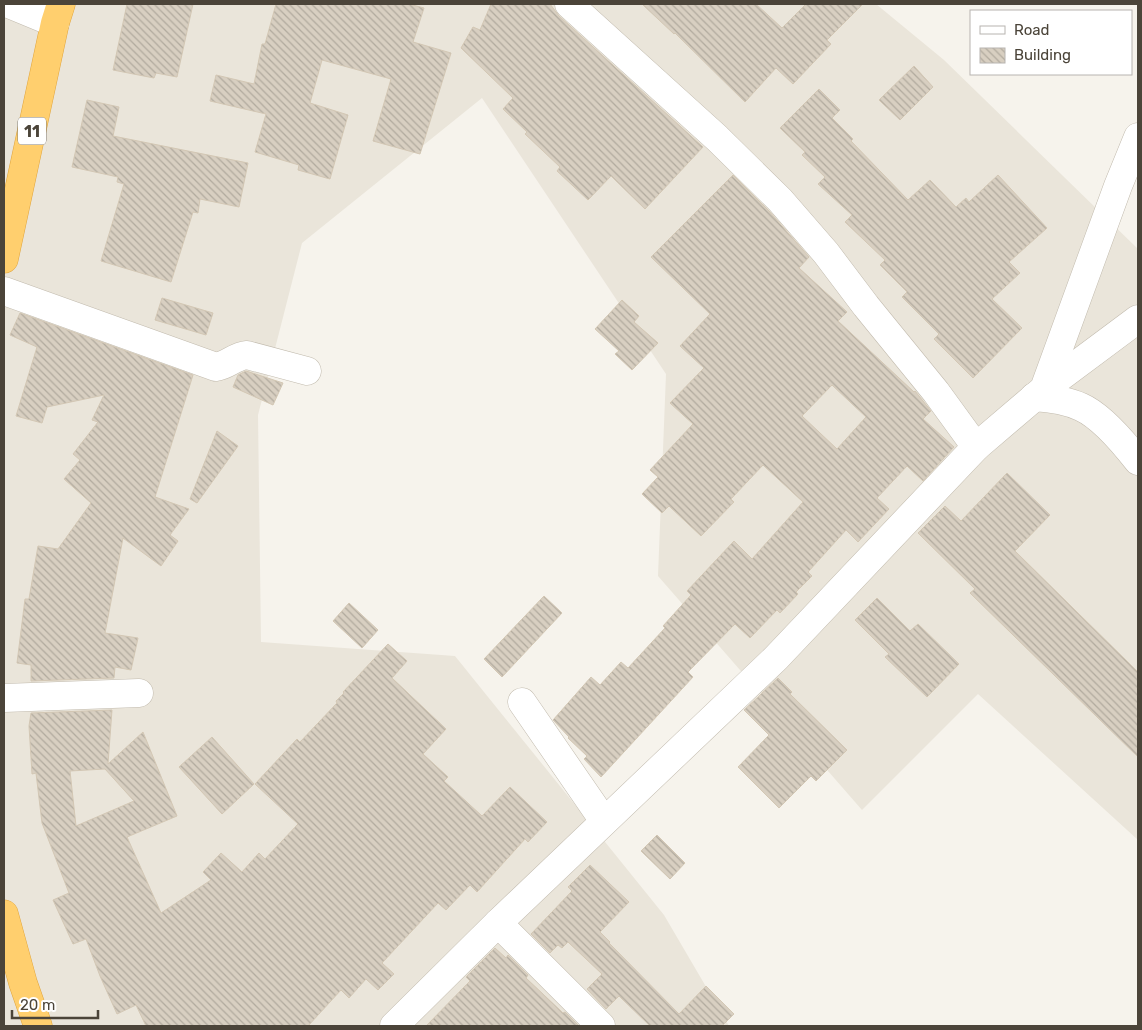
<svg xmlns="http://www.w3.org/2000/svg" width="1142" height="1030" viewBox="0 0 1142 1030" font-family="Rubik,sans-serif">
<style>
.residential{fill:#eae5da}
.building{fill:url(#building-back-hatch);stroke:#d3c7b4;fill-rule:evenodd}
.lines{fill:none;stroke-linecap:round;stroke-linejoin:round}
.street-casing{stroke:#c2bbae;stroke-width:29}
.highway-casing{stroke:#e0a43c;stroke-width:29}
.street{stroke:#fff;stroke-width:28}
.highway{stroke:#ffcf6e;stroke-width:28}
.labels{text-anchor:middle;stroke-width:4.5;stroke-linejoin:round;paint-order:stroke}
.shield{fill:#fff;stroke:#817c74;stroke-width:1}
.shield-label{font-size:16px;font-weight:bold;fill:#4b4439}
</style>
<defs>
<pattern id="building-back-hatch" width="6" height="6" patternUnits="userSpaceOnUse" patternTransform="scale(1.25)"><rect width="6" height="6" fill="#d8cfc1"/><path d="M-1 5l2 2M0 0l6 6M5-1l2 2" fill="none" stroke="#b1aa9e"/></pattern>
</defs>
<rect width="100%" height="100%" fill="#f6f3ec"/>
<path class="residential" d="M 4,4 L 876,4 L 944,60 L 1138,249 L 1138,840 L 978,694 L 862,810 L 658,576 L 666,374 L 482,98 L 302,243 L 258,415 L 261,642 L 455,656 L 664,915 L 729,1026 L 4,1026 Z"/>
<g class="building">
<path d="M 127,4 L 193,4 L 177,77 L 156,73 L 154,78 L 113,70 Z"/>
<path d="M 276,4 L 409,4 L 424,8 L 413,42 L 451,53 L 420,154 L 373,141 L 391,79 L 322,60 L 310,103 L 348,115 L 330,179 L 298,170 L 299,165 L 255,152 L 266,114 L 210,101 L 216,75 L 254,84 L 262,44 L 265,44 Z"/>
<path d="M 491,4 L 550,4 L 559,16 L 703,147 L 645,209 L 611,176 L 588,200 L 557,171 L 560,167 L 525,134 L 527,132 L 503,109 L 513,98 L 461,48 L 473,27 L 480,30 Z"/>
<path d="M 642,4 L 756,4 L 782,28 L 806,4 L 863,4 L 827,40 L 831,44 L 793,84 L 776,68 L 745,102 L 675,33 L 674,34 Z"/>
<path d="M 914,66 L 933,87 L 900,120 L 879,100 Z"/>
<path d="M 819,89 L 840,110 L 832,118 L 853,139 L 851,141 L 908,200 L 930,180 L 956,207 L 966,198 L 969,202 L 998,175 L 1047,228 L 1009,262 L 1020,273 L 992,299 L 1022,328 L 973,378 L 934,339 L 939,334 L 902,297 L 907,292 L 880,265 L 885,260 L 845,222 L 852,215 L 818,184 L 825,177 L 802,155 L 805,152 L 780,128 Z"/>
<path d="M 87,100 L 119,107 L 113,136 L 248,163 L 239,207 L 200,199 L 198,213 L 193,212 L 171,282 L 101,261 L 124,184 L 117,182 L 118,177 L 72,167 Z"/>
<path d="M 733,175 L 769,211 L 809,257 L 799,268 L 847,312 L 838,321 L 914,392 L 915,391 L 931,411 L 923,419 L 954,447 L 923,481 L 907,466 L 877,498 L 889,509 L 858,542 L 846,530 L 808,572 L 812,576 L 796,592 L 798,594 L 780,613 L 777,610 L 750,638 L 735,624 L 688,672 L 693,677 L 601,777 L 584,759 L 587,756 L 568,738 L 569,737 L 553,720 L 591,677 L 600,685 L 621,662 L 628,668 L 665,628 L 663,626 L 691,595 L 687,591 L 734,541 L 752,559 L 803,502 L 763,465 L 731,499 L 734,502 L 701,536 L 669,506 L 662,513 L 642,494 L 658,477 L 650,470 L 693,424 L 670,403 L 704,368 L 680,346 L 710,314 L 651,257 ZM 832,385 L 866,417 L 837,449 L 802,416 Z"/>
<path d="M 162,298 L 213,313 L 206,335 L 155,320 Z"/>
<path d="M 622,300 L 639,316 L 634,322 L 658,343 L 632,370 L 615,354 L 619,351 L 595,329 Z"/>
<path d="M 20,313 L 193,375 L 155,497 L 189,509 L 170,535 L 178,541 L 161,566 L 123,538 L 105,633 L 138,638 L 131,670 L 115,667 L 114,678 L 31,681 L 31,665 L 17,663 L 25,599 L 29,599 L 38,546 L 58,549 L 91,503 L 64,479 L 80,460 L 73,454 L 98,422 L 92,420 L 104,395 L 47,407 L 42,423 L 16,416 L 37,347 L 10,335 Z"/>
<path d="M 246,371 L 283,383 L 273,405 L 233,387 L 238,375 Z"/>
<path d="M 217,431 L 238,446 L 197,503 L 190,499 Z"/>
<path d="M 1007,473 L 1050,515 L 1015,551 L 1138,672 L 1138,757 L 970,593 L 975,589 L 918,533 L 945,506 L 961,521 Z"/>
<path d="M 544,596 L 562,613 L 502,677 L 484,659 Z"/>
<path d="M 877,598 L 910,631 L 918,624 L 959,664 L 927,697 L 885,657 L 889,654 L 855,620 Z"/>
<path d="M 349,603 L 378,630 L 362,648 L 333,621 Z"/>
<path d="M 388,644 L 407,661 L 392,678 L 446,729 L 423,754 L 448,777 L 444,781 L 482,816 L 510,787 L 547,822 L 528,842 L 525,839 L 477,892 L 470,885 L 446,910 L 438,903 L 382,963 L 394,974 L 378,990 L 366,979 L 349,998 L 341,990 L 308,1026 L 146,1026 L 136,1005 L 117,1014 L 100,976 L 86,939 L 73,944 L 53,900 L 69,893 L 42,823 L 36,773 L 32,774 L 29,726 L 31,713 L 112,710 L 108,764 L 143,732 L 177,816 L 127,837 L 161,913 L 211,880 L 203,872 L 221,853 L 242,872 L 259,853 L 265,859 L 298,824 L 255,784 L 297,739 L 300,742 L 337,703 L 336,701 L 344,693 L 343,692 ZM 105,769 L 134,801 L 76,826 L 70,771 Z"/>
<path d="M 778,678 L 792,692 L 790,694 L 847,750 L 816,781 L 811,776 L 779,808 L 738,767 L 769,735 L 744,710 Z"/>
<path d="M 212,737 L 254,784 L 222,814 L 179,767 Z"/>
<path d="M 657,835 L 685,863 L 670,879 L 641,851 Z"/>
<path d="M 590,865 L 629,902 L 600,932 L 610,942 L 609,943 L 679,1014 L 706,986 L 734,1014 L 722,1026 L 650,1026 L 619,996 L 606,1009 L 587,989 L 602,974 L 568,942 L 562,948 L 558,945 L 550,953 L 531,934 L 572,891 L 568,887 Z"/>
<path d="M 495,948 L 506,958 L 508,955 L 528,975 L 526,978 L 563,1013 L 565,1012 L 579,1026 L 426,1026 L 470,981 L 466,977 Z"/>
</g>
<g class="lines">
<g class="street-casing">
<g id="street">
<path d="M 9,4 L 55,23"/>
<path d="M 569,4 L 717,138 L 780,200 L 826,253 L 866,306 L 936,392 L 976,447"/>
<path d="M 4,291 L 216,367 C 228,365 235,356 247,355 L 307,371"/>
<path d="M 1044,389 L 1138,319"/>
<path d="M 1034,397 C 1049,398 1066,400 1081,407 C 1101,416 1124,443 1138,461"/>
<path d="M 4,698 L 139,693"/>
<path d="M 522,702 L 604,821"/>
<path d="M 498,923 L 601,1026"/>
<path d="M 394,1026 L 498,923 L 776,658 L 976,447 L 1044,389 L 1118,186 L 1138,137"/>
</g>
</g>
<g class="highway-casing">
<g id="highway">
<path d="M 4,259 L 55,23 L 61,4"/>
<path d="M 4,914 L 23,983 L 38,1026"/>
</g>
</g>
<use href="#street" class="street"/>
<use href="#highway" class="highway"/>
</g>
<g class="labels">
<rect class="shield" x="18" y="117.5" width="28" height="27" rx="4"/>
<g class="shield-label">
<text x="32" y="137">11</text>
</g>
</g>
<rect width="1142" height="1030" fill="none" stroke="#4b4439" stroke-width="10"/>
<rect x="970" y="10" width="162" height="65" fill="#ffffff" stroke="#b7b4b0"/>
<rect x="980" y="26" width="25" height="8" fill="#ffffff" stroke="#b7b4b0"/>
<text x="1014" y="35" font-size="15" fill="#4b4439">Road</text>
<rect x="980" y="48" width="25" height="15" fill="url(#building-back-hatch)" stroke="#b7b4b0"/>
<text x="1014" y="60" font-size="15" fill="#4b4439">Building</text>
<path d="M12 1010v8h86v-8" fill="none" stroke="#4b4439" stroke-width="2.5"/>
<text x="20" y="1010" font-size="15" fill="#4b4439" stroke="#ffffff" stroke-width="4" paint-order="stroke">20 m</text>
</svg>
